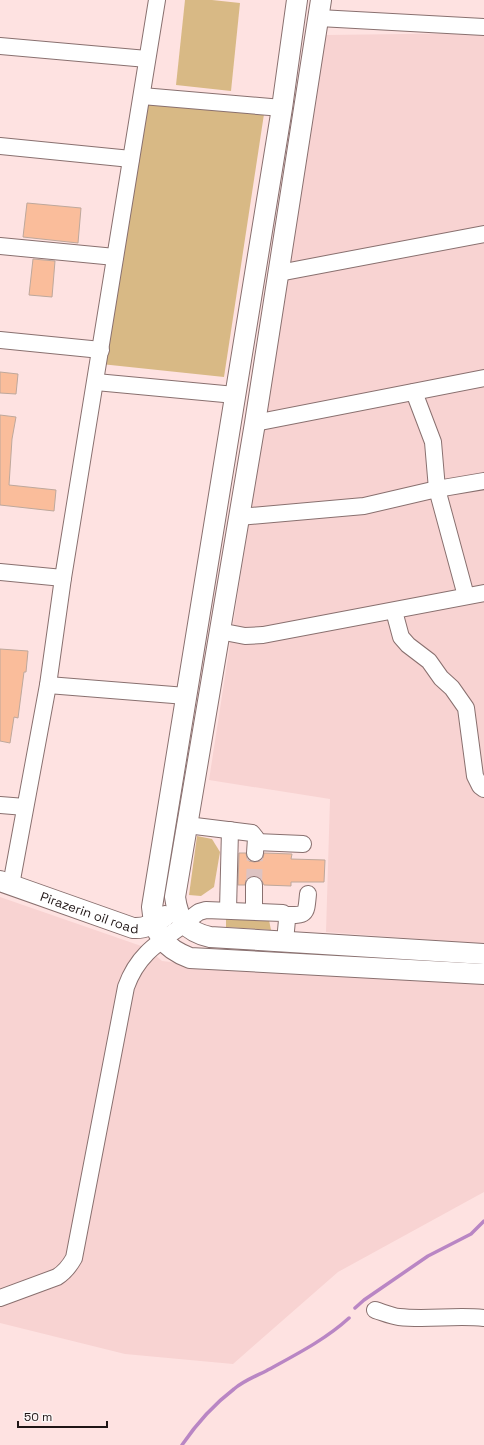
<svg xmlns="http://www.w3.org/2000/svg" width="484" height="1445" viewBox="0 0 484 1445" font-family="'Space Grotesk',sans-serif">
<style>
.built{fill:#f8d3d2}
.green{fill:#d8b985}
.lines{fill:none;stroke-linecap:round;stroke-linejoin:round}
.stream{stroke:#b986c4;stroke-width:3.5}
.building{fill:#fabd9b;stroke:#bea89c}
.minor-tunnel{stroke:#ddc3c2;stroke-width:16;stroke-dasharray:16 8;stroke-linecap:butt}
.minor-casing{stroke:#89706f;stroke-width:18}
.major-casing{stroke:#89706f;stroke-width:22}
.minor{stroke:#fff;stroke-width:16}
.major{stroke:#fff;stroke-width:20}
.labels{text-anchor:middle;stroke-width:4;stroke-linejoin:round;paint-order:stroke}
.street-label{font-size:13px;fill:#1f1515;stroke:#fbf5f5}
</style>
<rect width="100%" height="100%" fill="#fee2e1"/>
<g class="built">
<path d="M 484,33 L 484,944 L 326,932 L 330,799 L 209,780 L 315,94 L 326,35 Z"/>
<path d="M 0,897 L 147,948 L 162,961 L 215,967 L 484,980 L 484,1192 L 338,1272 L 233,1364 L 125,1354 L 0,1323 Z"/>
</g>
<g class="green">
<path d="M 185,0 L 212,0 L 240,3 L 231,91 L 176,85 Z"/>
<path d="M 140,99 L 264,114 L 224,377 L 101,364 Z"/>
<path d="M 197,836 L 212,839 L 220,852 L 214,887 L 201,896 L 189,895 Z"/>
<path d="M 226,917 L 269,920 L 271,930 L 226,927 Z"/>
</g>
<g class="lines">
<g class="stream">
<path d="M 355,1308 L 364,1300 L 428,1256 L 471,1234 L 484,1221"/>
<path d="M 182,1445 C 197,1423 213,1405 234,1389 C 243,1381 256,1376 266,1371 C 295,1355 325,1340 349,1318"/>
</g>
</g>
<g class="building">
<path d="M 27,203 L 81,208 L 78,243 L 23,237 Z"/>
<path d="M 33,259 L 55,261 L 52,297 L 29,295 Z"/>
<path d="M 0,372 L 18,374 L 16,394 L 0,393 Z"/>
<path d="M 0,415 L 16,417 L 12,439 L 9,485 L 56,490 L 54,511 L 0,505 Z"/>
<path d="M 0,649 L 28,651 L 26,672 L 24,672 L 18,718 L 14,717 L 10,743 L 0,741 Z"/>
<path d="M 239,853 L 246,853 L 247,858 L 249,861 L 254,862 L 260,861 L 263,858 L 264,853 L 292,854 L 291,859 L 325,860 L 324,882 L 291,882 L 291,886 L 264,885 L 262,881 L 259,877 L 254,876 L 250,877 L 246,880 L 245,885 L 238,885 Z"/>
</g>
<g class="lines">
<path class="minor-tunnel" d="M 254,885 L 255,853"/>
<g class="minor-casing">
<g id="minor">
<path d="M 319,18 L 484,27"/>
<path d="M 0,46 L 147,59"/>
<path d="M 142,96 L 282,108"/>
<path d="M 0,146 L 131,159"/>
<path d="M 0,246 L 115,257"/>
<path d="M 279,273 L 484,234"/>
<path d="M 0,340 L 101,350"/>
<path d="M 96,382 L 235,395"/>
<path d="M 414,392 L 433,442 L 437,489 L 466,596"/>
<path d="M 255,423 L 484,378"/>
<path d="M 239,517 L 364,506 L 437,489 L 484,481"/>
<path d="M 0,572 L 63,578"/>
<path d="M 394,611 L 401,637 L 408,645 L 429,661 L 441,678 L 452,688 L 466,708 L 475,776 L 480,786 L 484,789"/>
<path d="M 219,631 L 245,636 L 263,635 L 484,593"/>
<path d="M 48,685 L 186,696"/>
<path d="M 0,805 L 25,807"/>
<path d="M 187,825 L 252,833 L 256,838 L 255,853"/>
<path d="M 256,842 L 303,844"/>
<path d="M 11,885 L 48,685 L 63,578 L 157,0"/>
<path d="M 228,910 L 230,830"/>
<path d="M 254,911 L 254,885"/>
<path d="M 285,915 C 307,915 306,915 308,894"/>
<path d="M 0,1298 L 57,1277 C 65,1272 69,1267 74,1258 L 126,987 C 137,956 156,944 182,926 C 188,921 193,916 199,912 L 206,910 L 283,913 L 287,917 L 287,920 L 285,941"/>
<path d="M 375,1310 C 382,1312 391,1316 399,1317 C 427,1320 456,1315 484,1318"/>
</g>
</g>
<g class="major-casing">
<g id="major">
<path d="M 297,0 L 282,108 L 152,907 C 154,934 164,948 190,958 L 484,974"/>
<path d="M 321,0 L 255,423 L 175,897 C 178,920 187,932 210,937 L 484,954"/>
<path id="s1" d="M 0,881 L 133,928 C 146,929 155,923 165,916"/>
</g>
</g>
<use href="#minor" class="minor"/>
<use href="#major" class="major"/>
</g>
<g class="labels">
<g class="street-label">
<text dy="5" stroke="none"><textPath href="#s1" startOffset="95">Pirazerin oil road</textPath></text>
</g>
</g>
<path d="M18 1421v6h89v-6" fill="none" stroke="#1f1515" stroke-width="2"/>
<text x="24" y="1421" font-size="12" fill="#1f1515" stroke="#fbf5f5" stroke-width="3" paint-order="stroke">50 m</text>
</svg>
